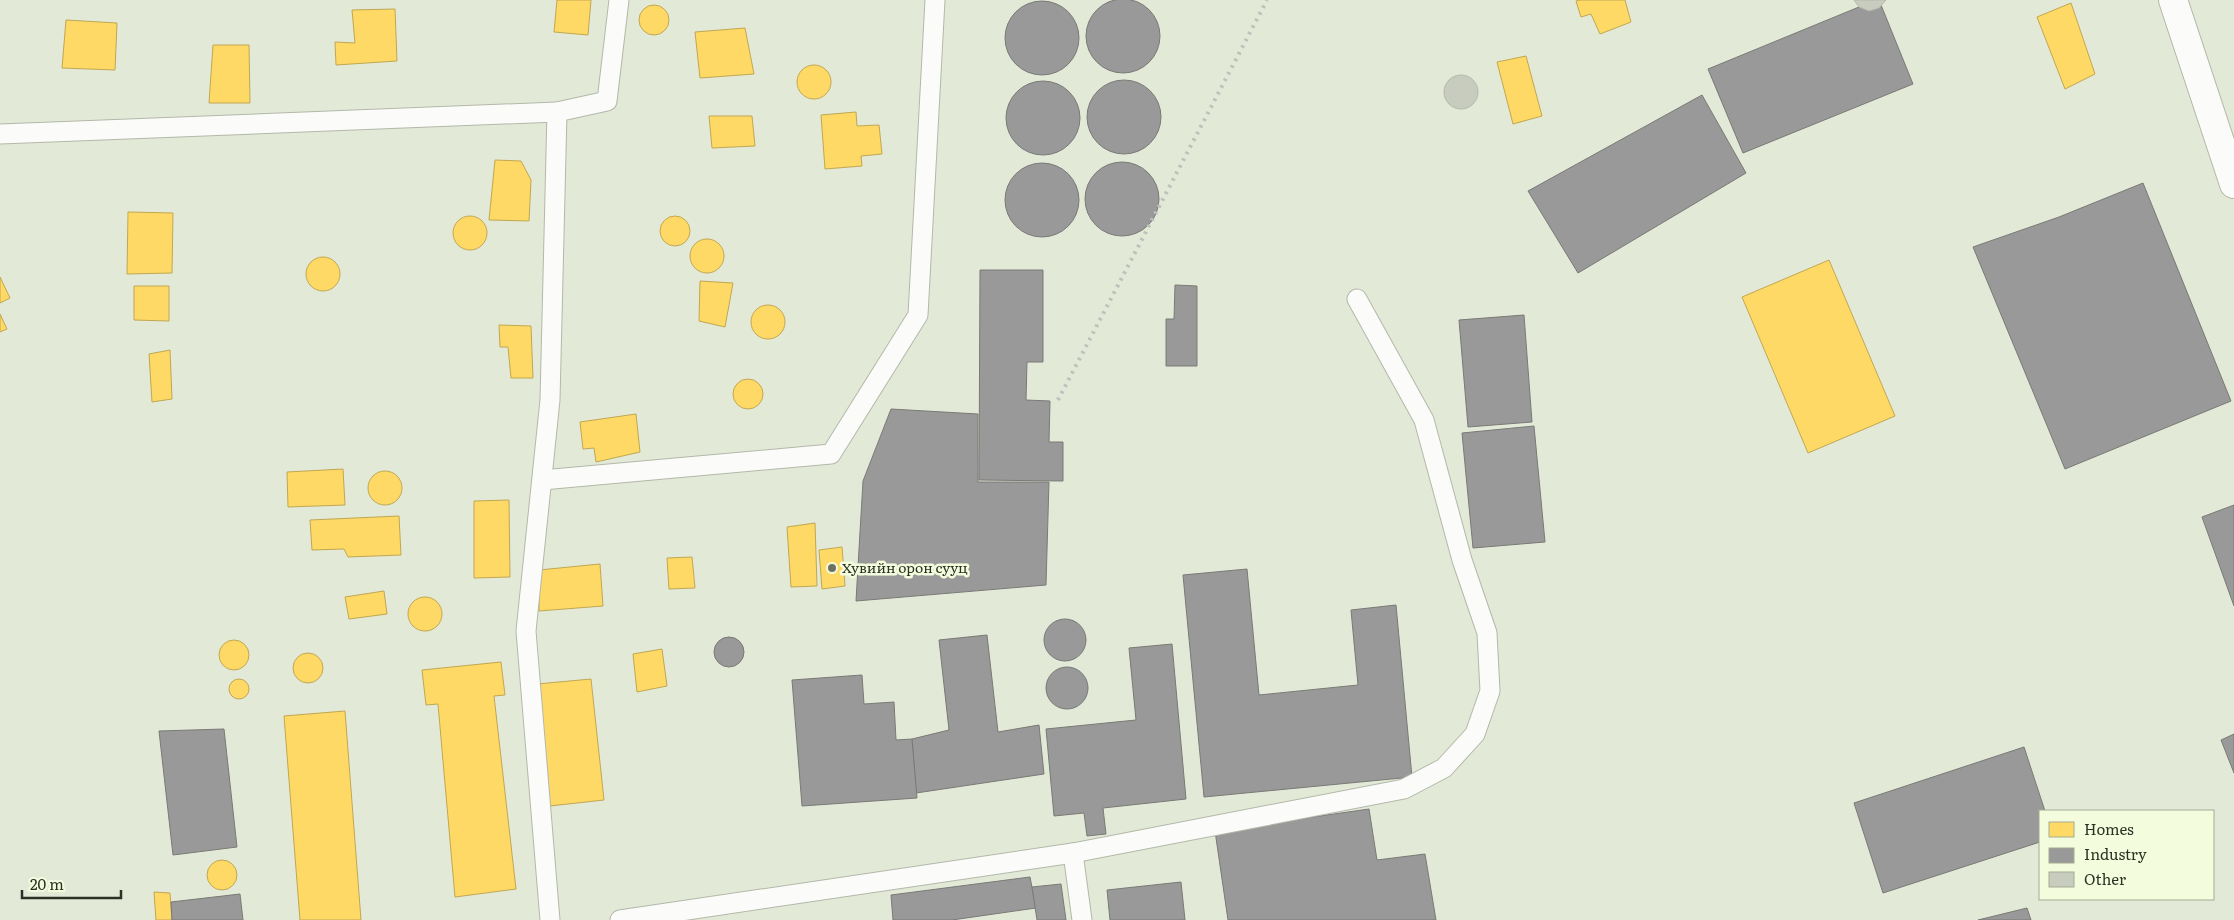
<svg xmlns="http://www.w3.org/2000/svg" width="2234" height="920" viewBox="0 0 2234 920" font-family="Literata,serif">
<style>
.homes{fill:#ffd966;stroke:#c0a752}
.industry{fill:#999;stroke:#797a76}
.building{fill:#c8ccbe;stroke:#b4b9aa}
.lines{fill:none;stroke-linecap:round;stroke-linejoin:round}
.service-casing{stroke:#b3b8aa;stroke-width:21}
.minor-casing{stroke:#b3b8aa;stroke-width:30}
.service{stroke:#fbfcf9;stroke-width:19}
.minor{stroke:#fbfcf9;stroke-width:28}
.rail{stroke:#bec0bb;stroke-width:4;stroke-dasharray:2.5 5;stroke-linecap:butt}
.poi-dot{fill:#6d7163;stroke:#f3fddd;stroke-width:2}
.labels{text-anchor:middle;stroke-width:5;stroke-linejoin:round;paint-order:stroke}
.poi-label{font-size:14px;fill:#2d3125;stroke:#f3fddd;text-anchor:start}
</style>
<rect width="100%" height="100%" fill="#e3e9d7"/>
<g class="homes">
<path d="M 557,0 L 591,0 L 588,35 L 554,32 Z"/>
<path d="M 1580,0 L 1625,0 L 1631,22 L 1600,34 L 1591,14 L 1581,17 L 1576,1 Z"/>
<path d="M 2071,3 L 2095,74 L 2065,89 L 2037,17 Z"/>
<circle cx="654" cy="20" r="15"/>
<path d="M 395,9 L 397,61 L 336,65 L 335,42 L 355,43 L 352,10 Z"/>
<path d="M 66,20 L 117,23 L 115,70 L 62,68 Z"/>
<path d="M 745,28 L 754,74 L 700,78 L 695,32 Z"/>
<path d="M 213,45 L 249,45 L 250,103 L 209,103 Z"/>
<path d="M 1526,56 L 1542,116 L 1513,124 L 1497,62 Z"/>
<circle cx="814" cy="82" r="17"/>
<path d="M 856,112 L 857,126 L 879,125 L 882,154 L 861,156 L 862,166 L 825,169 L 821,115 Z"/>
<path d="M 709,116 L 752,116 L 755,146 L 712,148 Z"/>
<path d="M 495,160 L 521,161 L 531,180 L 529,221 L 489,220 Z"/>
<path d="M 128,212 L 173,213 L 172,273 L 127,274 Z"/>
<circle cx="470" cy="233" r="17"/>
<circle cx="675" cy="231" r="15"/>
<circle cx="707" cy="256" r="17"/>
<circle cx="323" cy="274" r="17"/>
<path d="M 1829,260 L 1895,416 L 1808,453 L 1742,297 Z"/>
<path d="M 0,277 L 10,298 L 0,303 Z"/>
<path d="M 700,281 L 733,283 L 725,327 L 699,321 Z"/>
<path d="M 134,286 L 169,286 L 169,321 L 134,320 Z"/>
<circle cx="768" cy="322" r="17"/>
<path d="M 0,314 L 7,329 L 0,332 Z"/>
<path d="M 499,325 L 531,326 L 533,378 L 511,378 L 508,347 L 500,347 Z"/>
<path d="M 170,350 L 172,399 L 152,402 L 149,354 Z"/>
<circle cx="748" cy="394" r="15"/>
<path d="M 636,414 L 640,452 L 596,462 L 594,448 L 583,449 L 580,422 Z"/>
<path d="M 343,469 L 345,505 L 288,507 L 287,472 Z"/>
<circle cx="385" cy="488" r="17"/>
<path d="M 509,500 L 510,577 L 474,578 L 474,501 Z"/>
<path d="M 399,516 L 401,555 L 348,557 L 344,549 L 312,550 L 310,520 Z"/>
<path d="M 815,523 L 817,586 L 791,587 L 787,527 Z"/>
<path d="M 842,547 L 845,586 L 822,589 L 819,550 Z"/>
<path d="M 692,557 L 695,588 L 669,589 L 667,558 Z"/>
<path d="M 600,564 L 603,606 L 539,611 L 539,570 Z"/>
<path d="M 384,591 L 387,614 L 349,619 L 345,597 Z"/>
<circle cx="425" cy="614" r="17"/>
<circle cx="234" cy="655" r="15"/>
<path d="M 662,649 L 667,686 L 637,692 L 633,654 Z"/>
<circle cx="308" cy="668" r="15"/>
<path d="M 501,662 L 505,695 L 494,696 L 516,889 L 455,897 L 438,704 L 426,705 L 422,670 Z"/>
<circle cx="239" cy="689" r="10"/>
<path d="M 591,679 L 604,800 L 550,806 L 537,684 Z"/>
<path d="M 345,711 L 361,920 L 300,920 L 284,716 Z"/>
<circle cx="222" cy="875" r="15"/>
<path d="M 154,892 L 170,893 L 172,920 L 156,920 Z"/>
</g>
<g class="industry">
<circle cx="1123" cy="36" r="37"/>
<path d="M 1876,0 L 1879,0 L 1913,84 L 1743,153 L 1708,69 Z"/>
<circle cx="1042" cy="38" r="37"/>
<circle cx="1124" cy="117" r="37"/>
<circle cx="1043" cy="118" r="37"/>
<path d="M 1702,95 L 1746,173 L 1578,273 L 1528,191 Z"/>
<circle cx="1122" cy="199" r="37"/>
<circle cx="1042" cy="200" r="37"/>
<path d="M 2143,183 L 2231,401 L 2065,469 L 1973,247 L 2059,217 Z"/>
<path d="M 980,270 L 1043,270 L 1043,362 L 1027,362 L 1026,400 L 1050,401 L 1049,442 L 1063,442 L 1063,481 L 979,480 Z"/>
<path d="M 1175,285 L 1197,286 L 1197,366 L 1166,366 L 1166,319 L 1174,319 Z"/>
<path d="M 1524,315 L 1532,422 L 1468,427 L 1459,320 Z"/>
<path d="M 891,409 L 978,414 L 978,482 L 1049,482 L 1046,585 L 856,601 L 863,481 Z"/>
<path d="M 1534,426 L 1545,542 L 1473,548 L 1462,433 Z"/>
<path d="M 2234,505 L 2234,606 L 2202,517 Z"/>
<path d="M 1247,569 L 1259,695 L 1358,685 L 1351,610 L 1396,605 L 1412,777 L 1204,797 L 1183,575 Z"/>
<circle cx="1065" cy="640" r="21"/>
<path d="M 987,635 L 998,732 L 1039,725 L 1044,774 L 916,793 L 912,739 L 949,730 L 939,640 Z"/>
<circle cx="729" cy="652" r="15"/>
<path d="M 1172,644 L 1186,799 L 1103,808 L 1106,834 L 1087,836 L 1084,813 L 1054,816 L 1046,729 L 1136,720 L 1129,648 Z"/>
<circle cx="1067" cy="688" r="21"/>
<path d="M 862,675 L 864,704 L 894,702 L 896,740 L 912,739 L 917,798 L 802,806 L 792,680 Z"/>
<path d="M 224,729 L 237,847 L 173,855 L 159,731 Z"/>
<path d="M 2234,734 L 2234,773 L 2221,740 Z"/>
<path d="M 2024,747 L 2045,811 L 2040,811 L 2040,842 L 1883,893 L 1854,803 Z"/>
<path d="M 1369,809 L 1377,860 L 1425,854 L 1436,920 L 1228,920 L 1215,831 Z"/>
<path d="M 1030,877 L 1036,908 L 952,920 L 893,920 L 891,895 Z"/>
<path d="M 1181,882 L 1185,920 L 1110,920 L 1107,890 Z"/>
<path d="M 1061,884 L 1066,920 L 1037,920 L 1032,887 Z"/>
<path d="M 240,894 L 243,920 L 172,920 L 171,902 Z"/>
<path d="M 2027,908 L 2031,920 L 1978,920 Z"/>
</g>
<g class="building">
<path d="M 1854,0 L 1886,0 L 1879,8 L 1869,11 L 1859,7 Z"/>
<circle cx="1461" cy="92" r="17"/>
</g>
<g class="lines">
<g class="service-casing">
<g id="service">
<path d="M 557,112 L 607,101 L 619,0"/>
<path d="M 0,134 L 557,112 L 550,400 L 526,631 L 550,920"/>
<path d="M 542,480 L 831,454 L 918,315 L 935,0"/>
<path d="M 1073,853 L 1082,920"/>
<path d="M 620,920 L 1073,853 L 1404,789 L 1444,768 L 1475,734 L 1490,691 L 1487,633 L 1462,560 L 1424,420 L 1357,299"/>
</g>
</g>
<g class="minor-casing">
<path id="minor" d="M 2173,0 L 2234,184"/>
</g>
<use href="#service" class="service"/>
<use href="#minor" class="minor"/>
<path class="rail" d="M 1058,400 L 1267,0"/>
</g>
<circle class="poi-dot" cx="832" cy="568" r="5"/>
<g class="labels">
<g class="poi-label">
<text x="842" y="573">Хувийн орон сууц</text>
</g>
</g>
<rect x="2039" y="810" width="175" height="90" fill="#f3fddd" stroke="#a4ab93"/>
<rect x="2049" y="822" width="25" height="15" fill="#ffd966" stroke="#a4ab93"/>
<text x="2084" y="835" font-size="15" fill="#2d3125">Homes</text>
<rect x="2049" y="848" width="25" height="15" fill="#999999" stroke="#a4ab93"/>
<text x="2084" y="860" font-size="15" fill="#2d3125">Industry</text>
<rect x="2049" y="872" width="25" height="15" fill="#c8ccbe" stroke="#a4ab93"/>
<text x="2084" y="885" font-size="15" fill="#2d3125">Other</text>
<path d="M22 890v8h99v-8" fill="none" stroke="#2d3125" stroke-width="2.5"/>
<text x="30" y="890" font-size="15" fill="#2d3125" stroke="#f3fddd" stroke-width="4" paint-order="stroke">20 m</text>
</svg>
